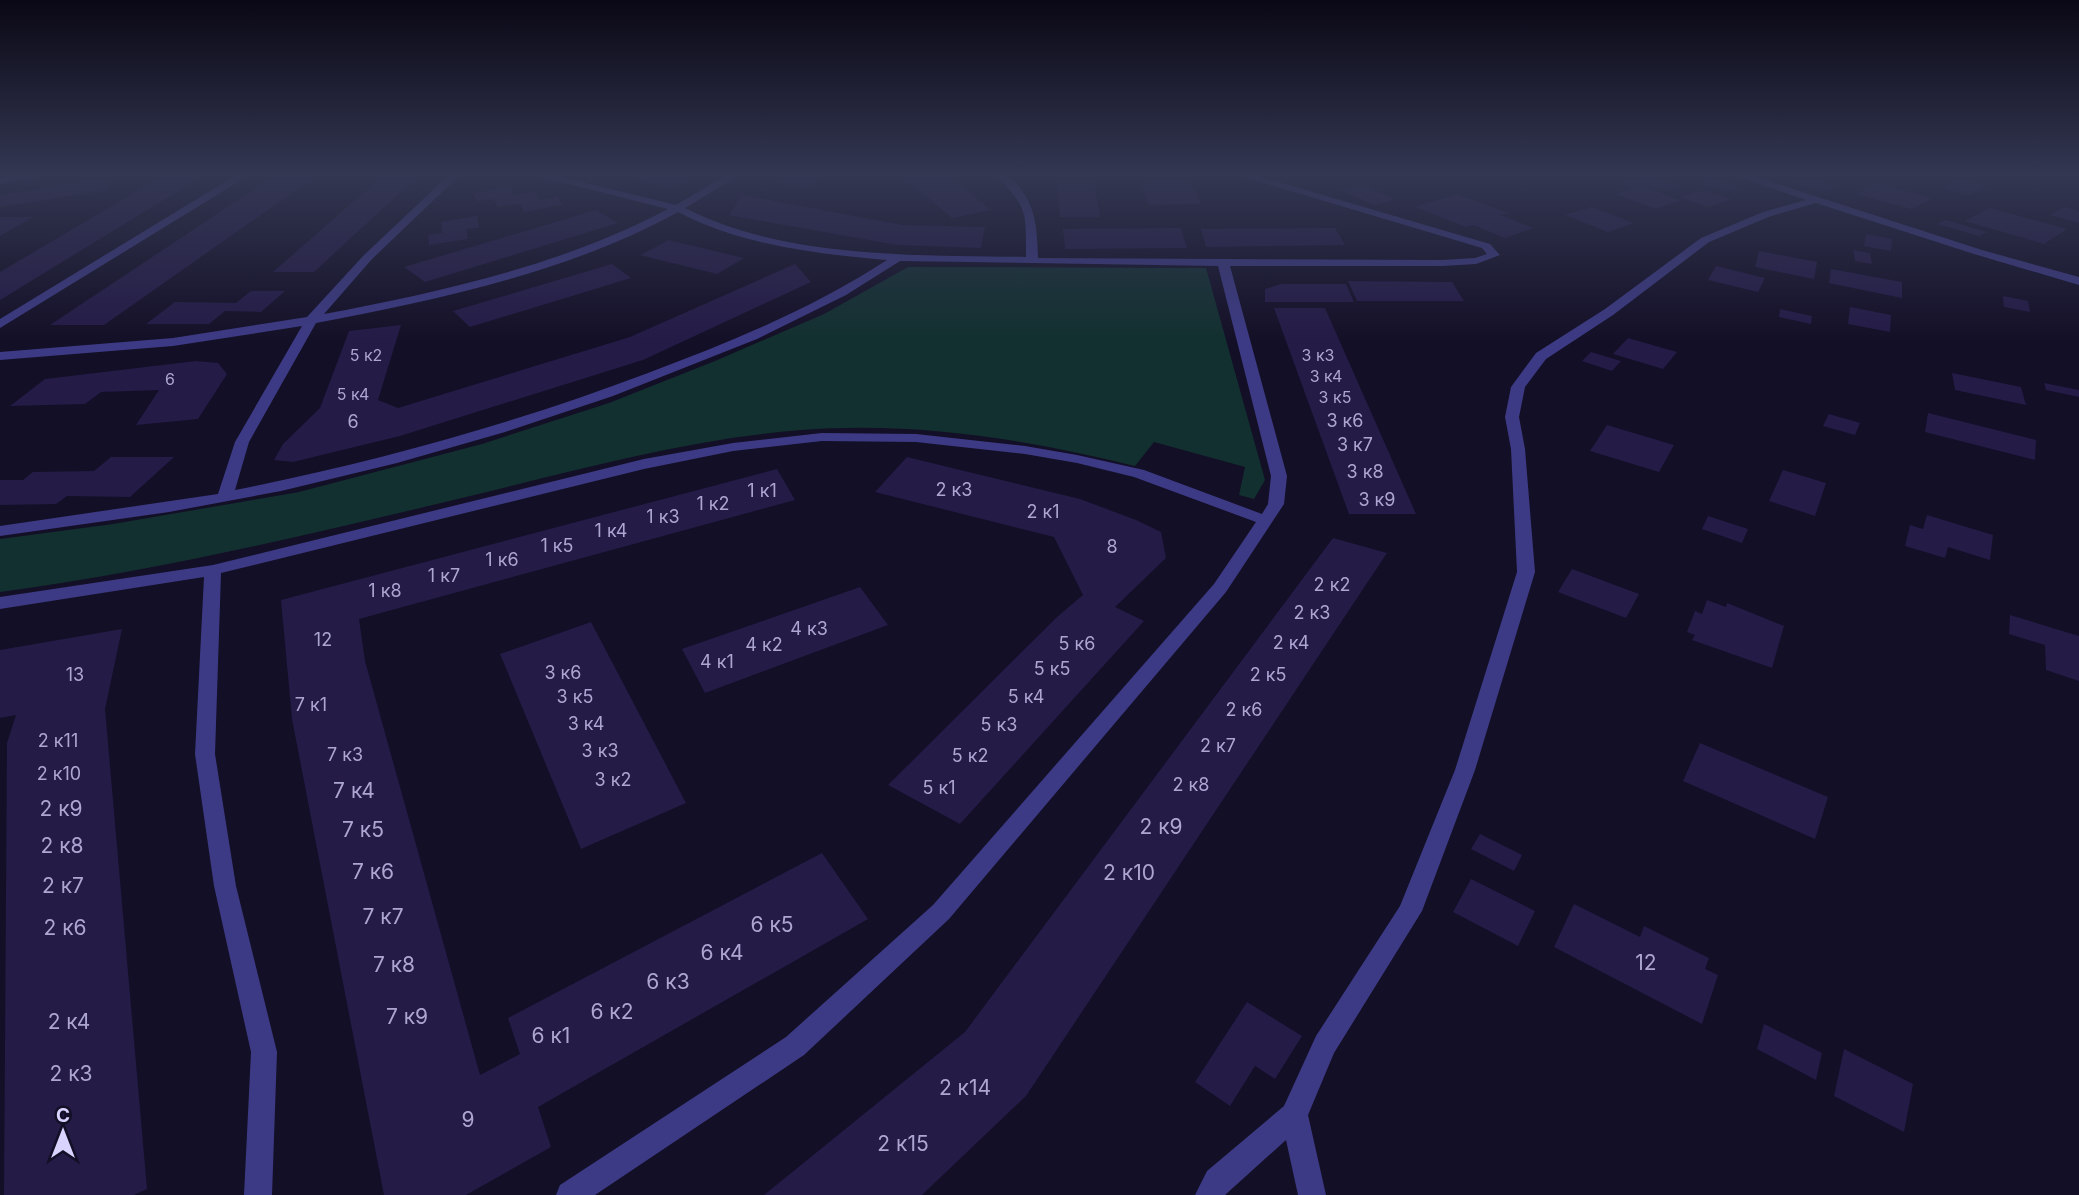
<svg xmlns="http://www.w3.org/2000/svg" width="2079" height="1195" viewBox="0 0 2079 1195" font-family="Inter,sans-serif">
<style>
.green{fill:#12302f}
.building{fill:#241b47}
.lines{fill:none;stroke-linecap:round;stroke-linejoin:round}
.street{fill:#3d3a85;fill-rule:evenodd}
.labels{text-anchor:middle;stroke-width:5;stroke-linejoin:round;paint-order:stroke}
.far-number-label{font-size:16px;fill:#aca6d1}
.number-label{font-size:18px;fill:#aca6d1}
.near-number-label{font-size:21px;fill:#aca6d1}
</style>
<rect width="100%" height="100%" fill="#130f26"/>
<path class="green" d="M 908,267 L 1206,268 L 1265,480 L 1254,499 L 1239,495 L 1245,467 L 1154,442 L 1135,466 C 1026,439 914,421 801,430 C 687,439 577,470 466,497 C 312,534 157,571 0,592 L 0,539 L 113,524 L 299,492 L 482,444 L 609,403 L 715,361 L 824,314 Z"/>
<g class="building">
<path d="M 166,174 L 206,174 L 0,300 L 0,272 Z"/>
<path d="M 277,174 L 319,174 L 104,325 L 50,325 Z"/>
<path d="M 385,174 L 420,174 L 314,272 L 273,272 Z"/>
<path d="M 639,174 L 700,174 L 670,188 L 631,178 Z"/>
<path d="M 790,174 L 825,174 L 811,187 L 778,184 Z"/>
<path d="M 901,174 L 946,174 L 991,210 L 952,218 Z"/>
<path d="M 1646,175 L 1680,186 L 1664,191 L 1642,184 L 1632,187 L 1620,182 Z"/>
<path d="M 1807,177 L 1838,187 L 1824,192 L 1793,183 Z"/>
<path d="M 108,178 L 107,190 L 0,207 L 0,195 Z"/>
<path d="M 1715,179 L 1741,187 L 1727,192 L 1702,184 Z"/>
<path d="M 1959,179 L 1986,186 L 1970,195 L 1943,188 Z"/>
<path d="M 1190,181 L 1201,204 L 1149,205 L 1141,182 Z"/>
<path d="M 1057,182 L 1094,182 L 1100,217 L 1060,217 Z"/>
<path d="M 1876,183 L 1932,198 L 1912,209 L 1856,194 Z"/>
<path d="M 1361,185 L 1395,199 L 1375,205 L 1342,191 Z"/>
<path d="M 1641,186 L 1681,200 L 1656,209 L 1615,194 Z"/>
<path d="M 510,187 L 514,195 L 535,192 L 539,200 L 558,197 L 562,205 L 524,212 L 520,204 L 498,207 L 494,199 L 477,201 L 473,193 Z"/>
<path d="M 1702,190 L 1731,199 L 1709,207 L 1680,197 Z"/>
<path d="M 1457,194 L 1508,213 L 1501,215 L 1533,228 L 1505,238 L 1473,225 L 1466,227 L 1415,207 Z"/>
<path d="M 742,195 L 902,225 L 985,227 L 981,248 L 897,245 L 729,215 Z"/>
<path d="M 1592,207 L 1634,223 L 1608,232 L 1565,215 Z"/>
<path d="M 2064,207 L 2079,211 L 2079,223 L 2050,215 Z"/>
<path d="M 1989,208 L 2067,229 L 2044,244 L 1965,221 Z"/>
<path d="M 596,210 L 618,223 L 425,282 L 404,267 Z"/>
<path d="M 477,216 L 479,228 L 466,229 L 468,239 L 429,245 L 428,235 L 442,233 L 441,222 Z"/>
<path d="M 0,217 L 33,217 L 0,236 Z"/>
<path d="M 1946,220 L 1987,232 L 1979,236 L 1937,224 Z"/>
<path d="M 1181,228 L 1187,248 L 1065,249 L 1063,229 Z"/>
<path d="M 1335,228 L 1345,245 L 1206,247 L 1201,229 Z"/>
<path d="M 1866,234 L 1892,239 L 1891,251 L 1864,246 Z"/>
<path d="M 669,240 L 744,258 L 717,274 L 640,255 Z"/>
<path d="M 1853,250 L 1870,253 L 1872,264 L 1855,261 Z"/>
<path d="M 1759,251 L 1817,262 L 1814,279 L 1755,267 Z"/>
<path d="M 612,264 L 631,278 L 470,327 L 453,311 Z"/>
<path d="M 795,264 L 811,282 L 643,360 L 400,436 L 293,462 L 274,460 L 283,444 L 320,408 L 349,331 L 401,325 L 378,400 L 398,408 L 630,337 Z"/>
<path d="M 1716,266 L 1765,278 L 1758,292 L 1708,280 Z"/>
<path d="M 1831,269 L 1902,282 L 1902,298 L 1829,283 Z"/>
<path d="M 1348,281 L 1452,282 L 1464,301 L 1357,301 Z"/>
<path d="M 1281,284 L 1346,284 L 1354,302 L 1265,302 L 1265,289 Z"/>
<path d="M 251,291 L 285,291 L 261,312 L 225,311 L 209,324 L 146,324 L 175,302 L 236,303 Z"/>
<path d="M 2003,296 L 2028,301 L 2030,312 L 2004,307 Z"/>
<path d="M 1850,307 L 1891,315 L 1890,332 L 1848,324 Z"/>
<path d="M 1274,308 L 1325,308 L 1416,514 L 1349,514 Z"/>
<path d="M 1780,309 L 1812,316 L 1811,324 L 1779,317 Z"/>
<path d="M 1628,338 L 1677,352 L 1663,369 L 1613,354 Z"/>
<path d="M 1591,352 L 1621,361 L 1612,371 L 1582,361 Z"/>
<path d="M 196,361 L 218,363 L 227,374 L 198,419 L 136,425 L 159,390 L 101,392 L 85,404 L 10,406 L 45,379 Z"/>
<path d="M 1952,373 L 2021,387 L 2026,405 L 1955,390 Z"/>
<path d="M 2044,383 L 2079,390 L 2079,397 L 2046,390 Z"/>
<path d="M 1928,413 L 2036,440 L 2035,460 L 1925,432 Z"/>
<path d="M 1829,414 L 1860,423 L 1855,435 L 1823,426 Z"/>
<path d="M 1607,425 L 1674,445 L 1659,472 L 1590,451 Z"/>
<path d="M 111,457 L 174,457 L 130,497 L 67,496 L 56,504 L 0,505 L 0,480 L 23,480 L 33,472 L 94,471 Z"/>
<path d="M 907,457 L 1080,499 L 1136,520 L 1161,532 L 1166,558 L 1115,607 L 1144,621 L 960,824 L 888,785 L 1057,617 L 1083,595 L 1054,537 L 875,492 Z"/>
<path d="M 777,469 L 795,500 L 359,619 L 365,661 L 480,1075 L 520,1054 L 508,1018 L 822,853 L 868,919 L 538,1107 L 551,1147 L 466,1195 L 384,1195 L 292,719 L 281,600 Z"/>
<path d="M 1783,470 L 1826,483 L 1815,516 L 1769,501 Z"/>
<path d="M 1927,515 L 1993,535 L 1990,560 L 1948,547 L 1945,558 L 1905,546 L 1910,525 L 1923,529 Z"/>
<path d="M 1708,516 L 1748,529 L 1742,543 L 1702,529 Z"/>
<path d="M 1333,538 L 1387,553 L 1026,1096 L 922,1195 L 764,1195 L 965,1032 Z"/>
<path d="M 1572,569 L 1639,594 L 1626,618 L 1558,592 Z"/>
<path d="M 860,587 L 888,625 L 705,693 L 682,649 Z"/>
<path d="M 1707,600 L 1726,607 L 1727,603 L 1784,626 L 1772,668 L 1692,640 L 1695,635 L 1687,632 L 1695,611 L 1702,614 Z"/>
<path d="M 2010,615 L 2079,636 L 2079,681 L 2046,670 L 2045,645 L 2009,634 Z"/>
<path d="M 591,622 L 686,803 L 581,849 L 500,654 Z"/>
<path d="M 122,629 L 105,709 L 147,1189 L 134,1195 L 4,1195 L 7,743 L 16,715 L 0,718 L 0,650 Z"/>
<path d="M 1700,743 L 1828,797 L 1815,839 L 1683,781 Z"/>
<path d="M 1480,834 L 1522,855 L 1514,871 L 1471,849 Z"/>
<path d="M 1471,879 L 1535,911 L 1518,946 L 1453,912 Z"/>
<path d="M 1574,904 L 1640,937 L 1644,926 L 1709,958 L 1705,969 L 1718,975 L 1702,1024 L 1554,947 Z"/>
<path d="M 1247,1002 L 1302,1036 L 1275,1079 L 1255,1066 L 1230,1106 L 1195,1082 Z"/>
<path d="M 1764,1024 L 1822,1053 L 1816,1080 L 1757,1049 Z"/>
<path d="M 1844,1049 L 1913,1084 L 1904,1132 L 1834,1096 Z"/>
</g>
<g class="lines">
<g class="street">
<path d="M 26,174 L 55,174 L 0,184 L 0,178 Z"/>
<path d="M 238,174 L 251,174 L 0,328 L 0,319 Z"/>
<path d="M 450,174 L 461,174 L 372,259 L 324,314 C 440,292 563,265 668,209 L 529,174 L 549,174 L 676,205 L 728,174 L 741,174 L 685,208 C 784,259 918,255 1026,257 C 1026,211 1028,207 994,174 L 1006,174 C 1035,198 1037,222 1038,258 L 1442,260 L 1475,258 L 1487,254 L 1482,248 L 1234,174 L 1251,174 L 1490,244 L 1500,255 L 1476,264 L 1442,266 L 1230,266 L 1287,476 L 1284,504 L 1226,592 L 949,919 L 804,1055 L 595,1195 L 556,1195 L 560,1185 L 786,1037 L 933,905 L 1214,584 L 1256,522 L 1134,477 L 1077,463 L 1025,454 L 916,442 L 822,441 L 733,451 L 644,469 L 221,573 L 215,754 L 236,886 L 277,1052 L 272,1195 L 244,1195 L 251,1052 L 214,886 L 195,754 L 204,577 L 0,609 L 0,597 L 213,565 L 644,459 L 733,443 L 822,433 L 916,434 L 1025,446 L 1077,455 L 1144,470 L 1262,514 L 1268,504 L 1271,476 L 1218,266 L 900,261 L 846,295 L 757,339 L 613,396 L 505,432 L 397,463 L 281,491 L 169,512 L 0,536 L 0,526 L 218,494 L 235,442 L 302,326 L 173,346 L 0,360 L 0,352 L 173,338 L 307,317 L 364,255 ZM 678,212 C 740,245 817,254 887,260 C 812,309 730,342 648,373 C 513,424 376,462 235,490 L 249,442 L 316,323 C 436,300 570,272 678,212 Z"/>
<path d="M 1731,174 L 1747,174 L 1982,250 L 2079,277 L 2079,285 L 1974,254 L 1816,203 L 1771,216 L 1709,242 L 1613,315 L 1546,359 L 1525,387 L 1519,417 L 1525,449 L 1535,572 L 1475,770 L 1422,911 L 1334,1053 L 1308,1115 L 1326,1195 L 1298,1195 L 1286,1140 L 1225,1195 L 1195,1195 L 1207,1171 L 1284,1106 L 1316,1036 L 1400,906 L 1455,770 L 1517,572 L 1511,449 L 1505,417 L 1511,387 L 1536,353 L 1605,309 L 1701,238 L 1763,212 L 1806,200 Z"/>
</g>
</g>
<linearGradient id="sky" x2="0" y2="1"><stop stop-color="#0a0815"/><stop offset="0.51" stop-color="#333752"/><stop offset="1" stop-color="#333752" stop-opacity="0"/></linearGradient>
<rect width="2079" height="342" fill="url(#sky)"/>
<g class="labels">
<g class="far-number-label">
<text x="366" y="361">5 к2</text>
<text x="1318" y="361">3 к3</text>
<text x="1326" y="382">3 к4</text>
<text x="170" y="385">6</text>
<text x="353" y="400">5 к4</text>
<text x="1335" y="403">3 к5</text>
</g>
<g class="number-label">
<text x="1345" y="427">3 к6</text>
<text x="353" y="428">6</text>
<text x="1355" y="451">3 к7</text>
<text x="1365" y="478">3 к8</text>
<text x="954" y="496">2 к3</text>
<text x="762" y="497">1 к1</text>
<text x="1377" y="506">3 к9</text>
<text x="713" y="510">1 к2</text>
<text x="1043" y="518">2 к1</text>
<text x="663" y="523">1 к3</text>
<text x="611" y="537">1 к4</text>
<text x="557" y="552">1 к5</text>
<text x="1112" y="553">8</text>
<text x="502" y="566">1 к6</text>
<text x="444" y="582">1 к7</text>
<text x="1332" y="591">2 к2</text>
<text x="385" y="597">1 к8</text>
<text x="1312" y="619">2 к3</text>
<text x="809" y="635">4 к3</text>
<text x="323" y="646">12</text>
<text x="1291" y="649">2 к4</text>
<text x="1077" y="650">5 к6</text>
<text x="764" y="651">4 к2</text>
<text x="717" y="668">4 к1</text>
<text x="1052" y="675">5 к5</text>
<text x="563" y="679">3 к6</text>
<text x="75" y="681">13</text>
<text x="1268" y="681">2 к5</text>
<text x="575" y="703">3 к5</text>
<text x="1026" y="703">5 к4</text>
<text x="311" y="711">7 к1</text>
<text x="1244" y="716">2 к6</text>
<text x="586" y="730">3 к4</text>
<text x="999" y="731">5 к3</text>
<text x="58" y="747">2 к11</text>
<text x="1218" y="752">2 к7</text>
<text x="600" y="757">3 к3</text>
<text x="345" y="761">7 к3</text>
<text x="970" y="762">5 к2</text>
<text x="59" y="780">2 к10</text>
<text x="613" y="786">3 к2</text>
<text x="1191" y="791">2 к8</text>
<text x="939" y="794">5 к1</text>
</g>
<g class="near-number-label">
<text x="354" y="798">7 к4</text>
<text x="61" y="816">2 к9</text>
<text x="1161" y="834">2 к9</text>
<text x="363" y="837">7 к5</text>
<text x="62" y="853">2 к8</text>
<text x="373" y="879">7 к6</text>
<text x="1129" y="880">2 к10</text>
<text x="63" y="893">2 к7</text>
<text x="383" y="924">7 к7</text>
<text x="772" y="932">6 к5</text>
<text x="65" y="935">2 к6</text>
<text x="722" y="960">6 к4</text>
<text x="1646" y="970">12</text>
<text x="394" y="972">7 к8</text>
<text x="668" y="989">6 к3</text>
<text x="612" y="1019">6 к2</text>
<text x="407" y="1024">7 к9</text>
<text x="69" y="1029">2 к4</text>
<text x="551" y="1043">6 к1</text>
<text x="71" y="1081">2 к3</text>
<text x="965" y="1095">2 к14</text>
<text x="468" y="1127">9</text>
<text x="903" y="1151">2 к15</text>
</g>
</g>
<g transform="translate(63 1132)" stroke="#130f26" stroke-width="5" paint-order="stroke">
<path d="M0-5L12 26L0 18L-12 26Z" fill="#d9d4ff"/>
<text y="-10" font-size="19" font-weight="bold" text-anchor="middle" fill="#d9d4ff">С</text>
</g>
</svg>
